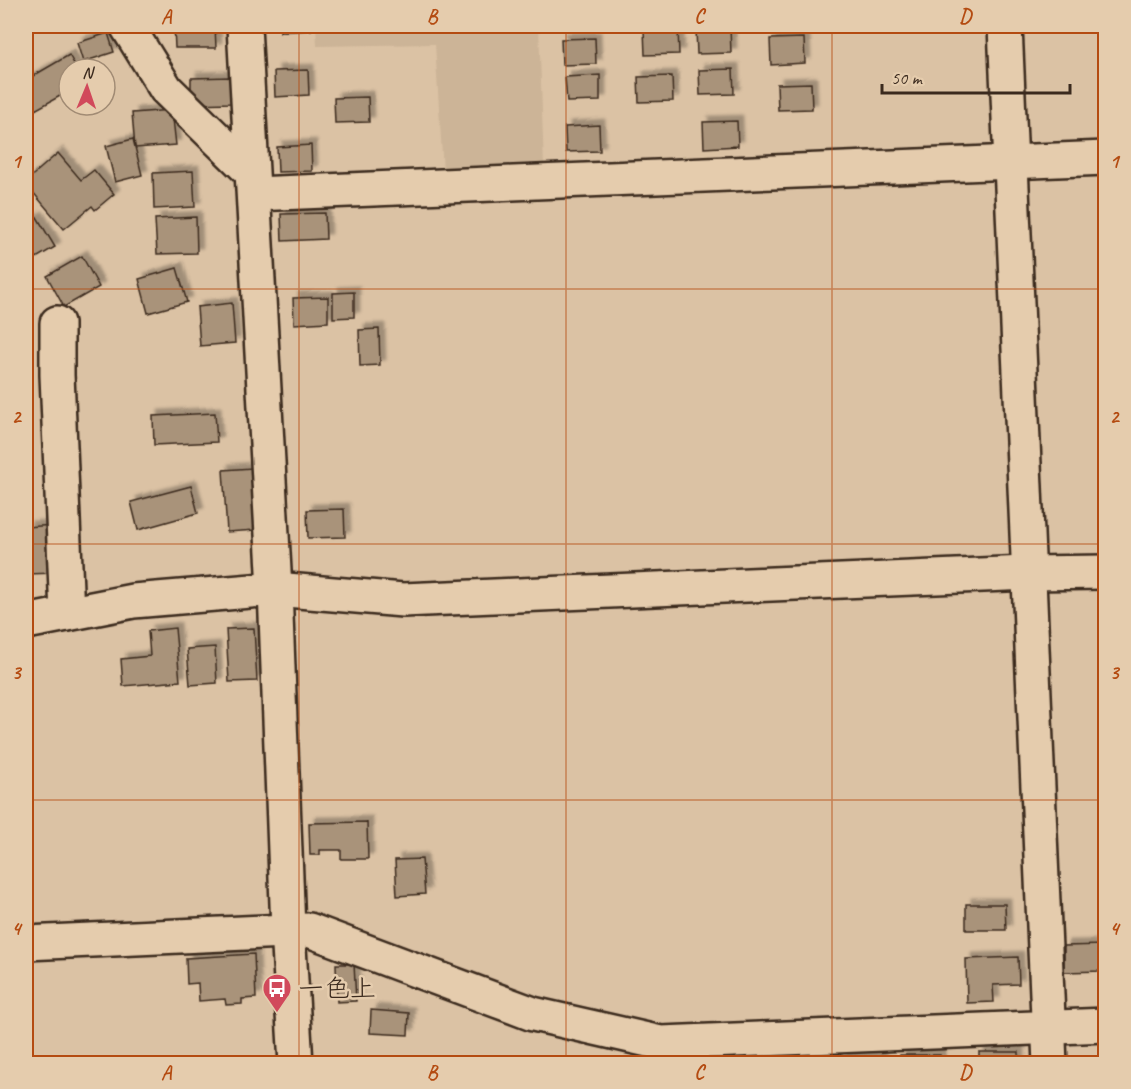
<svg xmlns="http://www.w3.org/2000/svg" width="1131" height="1089" viewBox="0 0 1131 1089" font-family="Caveat,'Klee One',sans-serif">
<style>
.built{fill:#ccb497}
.building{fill:#a9937a;stroke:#3b2a1e;stroke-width:1.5;filter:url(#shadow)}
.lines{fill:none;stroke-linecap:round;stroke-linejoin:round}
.minor-casing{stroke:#3b2a1e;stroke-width:38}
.minor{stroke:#e5ccad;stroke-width:33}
.grid{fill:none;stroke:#b44b11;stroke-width:1.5;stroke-opacity:0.55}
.labels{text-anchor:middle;stroke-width:5;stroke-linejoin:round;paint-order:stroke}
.poi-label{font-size:26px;fill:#3b2a1e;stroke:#e5ccad;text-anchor:start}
.neatline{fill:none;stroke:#b44b11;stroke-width:2}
.grid-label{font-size:20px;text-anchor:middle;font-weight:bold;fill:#b44b11}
</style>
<defs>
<filter id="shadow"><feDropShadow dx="5.5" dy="-5.5" stdDeviation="1.5" flood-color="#0004"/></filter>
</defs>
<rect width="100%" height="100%" fill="#dbc2a4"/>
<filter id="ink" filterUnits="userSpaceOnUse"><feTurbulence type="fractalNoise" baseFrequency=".0167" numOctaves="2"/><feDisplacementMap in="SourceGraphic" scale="12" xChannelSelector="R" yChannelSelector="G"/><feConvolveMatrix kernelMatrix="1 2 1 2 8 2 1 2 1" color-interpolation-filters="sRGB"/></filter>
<g filter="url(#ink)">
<path class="built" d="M 316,26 L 539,26 L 544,168 L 443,171 L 435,44 L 317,46 Z"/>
<g class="building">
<path d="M 174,26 L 215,26 L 216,48 L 175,48 Z"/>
<path d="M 280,26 L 311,26 L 311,30 L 280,32 Z"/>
<path d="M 730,27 L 731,53 L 697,54 L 696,29 Z"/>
<path d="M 678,28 L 679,54 L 645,55 L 644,29 Z"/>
<path d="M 108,33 L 114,52 L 83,62 L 77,43 Z"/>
<path d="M 595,38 L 596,64 L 562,65 L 561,39 Z"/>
<path d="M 804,38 L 805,63 L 771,65 L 770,39 Z"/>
<path d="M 69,55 L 77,69 L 69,69 L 69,91 L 35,110 L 26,94 L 26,80 Z"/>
<path d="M 733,69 L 734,94 L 700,95 L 699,70 Z"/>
<path d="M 308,70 L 309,95 L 275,97 L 274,71 Z"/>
<path d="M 600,75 L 600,101 L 567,102 L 565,77 Z"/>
<path d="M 672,76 L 673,101 L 639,102 L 638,77 Z"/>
<path d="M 231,77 L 232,103 L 191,104 L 191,78 Z"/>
<path d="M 811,83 L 812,109 L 778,110 L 777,84 Z"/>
<path d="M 368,97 L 369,122 L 335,123 L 334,98 Z"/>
<path d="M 172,110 L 176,145 L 135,148 L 132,113 Z"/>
<path d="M 737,121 L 738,146 L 704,148 L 703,122 Z"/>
<path d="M 599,125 L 600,151 L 566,152 L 565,127 Z"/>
<path d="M 133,139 L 142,175 L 115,182 L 106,146 Z"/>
<path d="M 311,145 L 312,171 L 278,172 L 277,147 Z"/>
<path d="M 58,153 L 81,180 L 94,170 L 114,194 L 95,210 L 92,206 L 64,229 L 26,184 L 26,181 Z"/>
<path d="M 193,171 L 195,207 L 154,209 L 153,173 Z"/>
<path d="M 325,213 L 326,239 L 282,241 L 281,214 Z"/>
<path d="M 37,217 L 55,247 L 26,264 L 26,223 Z"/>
<path d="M 196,217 L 197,253 L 157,254 L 155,219 Z"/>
<path d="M 82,256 L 99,287 L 64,307 L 47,276 Z"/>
<path d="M 177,268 L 187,302 L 148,313 L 139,279 Z"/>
<path d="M 354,292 L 354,317 L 333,318 L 333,293 Z"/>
<path d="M 328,297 L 328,322 L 294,324 L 293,298 Z"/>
<path d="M 232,303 L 235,343 L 200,346 L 197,307 Z"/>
<path d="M 379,329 L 380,365 L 360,366 L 359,330 Z"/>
<path d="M 215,413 L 217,442 L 154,445 L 153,416 Z"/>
<path d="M 252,468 L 256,530 L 227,532 L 223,470 Z"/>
<path d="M 191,486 L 198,513 L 138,530 L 131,502 Z"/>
<path d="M 344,509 L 345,537 L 308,538 L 307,510 Z"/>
<path d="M 54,525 L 57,573 L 26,574 L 26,527 Z"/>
<path d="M 175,628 L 180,681 L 123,686 L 121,659 L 150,656 L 148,631 Z"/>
<path d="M 254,628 L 257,681 L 229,682 L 226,629 Z"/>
<path d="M 215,647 L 217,683 L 190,685 L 187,649 Z"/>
<path d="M 367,822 L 368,859 L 341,859 L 341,850 L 320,850 L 320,855 L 310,855 L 309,823 Z"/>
<path d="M 422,859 L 425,894 L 397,896 L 395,860 Z"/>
<path d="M 966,904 L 1005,904 L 1006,930 L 966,930 Z"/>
<path d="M 1104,945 L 1104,971 L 1064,972 L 1064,946 Z"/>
<path d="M 254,954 L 256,998 L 242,999 L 242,1004 L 226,1005 L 225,999 L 199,1001 L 198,983 L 187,984 L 186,958 Z"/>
<path d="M 1018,957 L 1019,984 L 993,985 L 994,1002 L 967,1003 L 966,959 Z"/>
<path d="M 336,964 L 354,964 L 356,1001 L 337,1002 Z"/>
<path d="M 371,1010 L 409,1013 L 408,1035 L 370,1033 Z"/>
<rect x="979" y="1052" width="40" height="12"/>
<rect x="900" y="1055" width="40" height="9"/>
<path d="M 881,1057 L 881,1064 L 842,1064 L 842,1058 Z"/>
</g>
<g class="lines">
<g class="minor-casing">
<g id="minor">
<path d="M 127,26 L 166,89 L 250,171"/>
<path d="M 244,26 L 275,589 L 288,930 L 296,1064"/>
<path d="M 1005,26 L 1050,1064"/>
<path d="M 254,194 L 1106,158"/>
<path d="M 57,323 L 57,375 L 67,614"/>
<path d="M 26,622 L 133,601 L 275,589 L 403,600 L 1028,573 L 1106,572"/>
<path d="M 26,943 L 309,930 L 533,1014 L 661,1043 L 1106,1025"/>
</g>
</g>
<use href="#minor" class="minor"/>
</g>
</g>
<path class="grid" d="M 299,26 L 299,1064M 566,26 L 566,1064M 832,26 L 832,1064M 26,289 L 1106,289M 26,544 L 1106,544M 26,800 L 1106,800"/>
<defs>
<g id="bus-pin" transform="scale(1.5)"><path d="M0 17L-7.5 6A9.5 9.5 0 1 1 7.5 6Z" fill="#d1495b" stroke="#e5ccad"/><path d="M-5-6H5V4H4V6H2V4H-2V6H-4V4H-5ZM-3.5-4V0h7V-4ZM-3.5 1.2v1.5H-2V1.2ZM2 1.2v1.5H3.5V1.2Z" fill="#fff"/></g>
</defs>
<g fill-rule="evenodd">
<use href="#bus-pin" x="277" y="988"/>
</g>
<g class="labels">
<g class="poi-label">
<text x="298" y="997">一色上</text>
</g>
</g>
<rect width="1131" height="1089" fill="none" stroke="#e5ccad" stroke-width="66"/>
<g transform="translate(87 87) rotate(2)"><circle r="28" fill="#e5ccad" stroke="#a18b74" stroke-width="1.5"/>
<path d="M0-4.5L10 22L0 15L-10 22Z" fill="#d1495b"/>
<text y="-9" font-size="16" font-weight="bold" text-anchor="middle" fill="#3b2a1e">N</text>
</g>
<path d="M882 84v9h188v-9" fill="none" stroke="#3b2a1e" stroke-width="3"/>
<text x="891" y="84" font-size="18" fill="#3b2a1e" stroke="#e5ccad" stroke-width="4.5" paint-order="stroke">50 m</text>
<rect x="33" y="33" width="1065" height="1023" class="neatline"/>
<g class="grid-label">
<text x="166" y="23">A</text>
<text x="432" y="23">B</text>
<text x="699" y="23">C</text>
<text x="965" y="23">D</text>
<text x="16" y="168">1</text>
<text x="1114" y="168">1</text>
<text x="16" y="423">2</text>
<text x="1114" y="423">2</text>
<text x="16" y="679">3</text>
<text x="1114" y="679">3</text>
<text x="16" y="935">4</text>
<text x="1114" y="935">4</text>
<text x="166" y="1079">A</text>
<text x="432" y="1079">B</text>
<text x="699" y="1079">C</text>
<text x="965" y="1079">D</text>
</g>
</svg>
